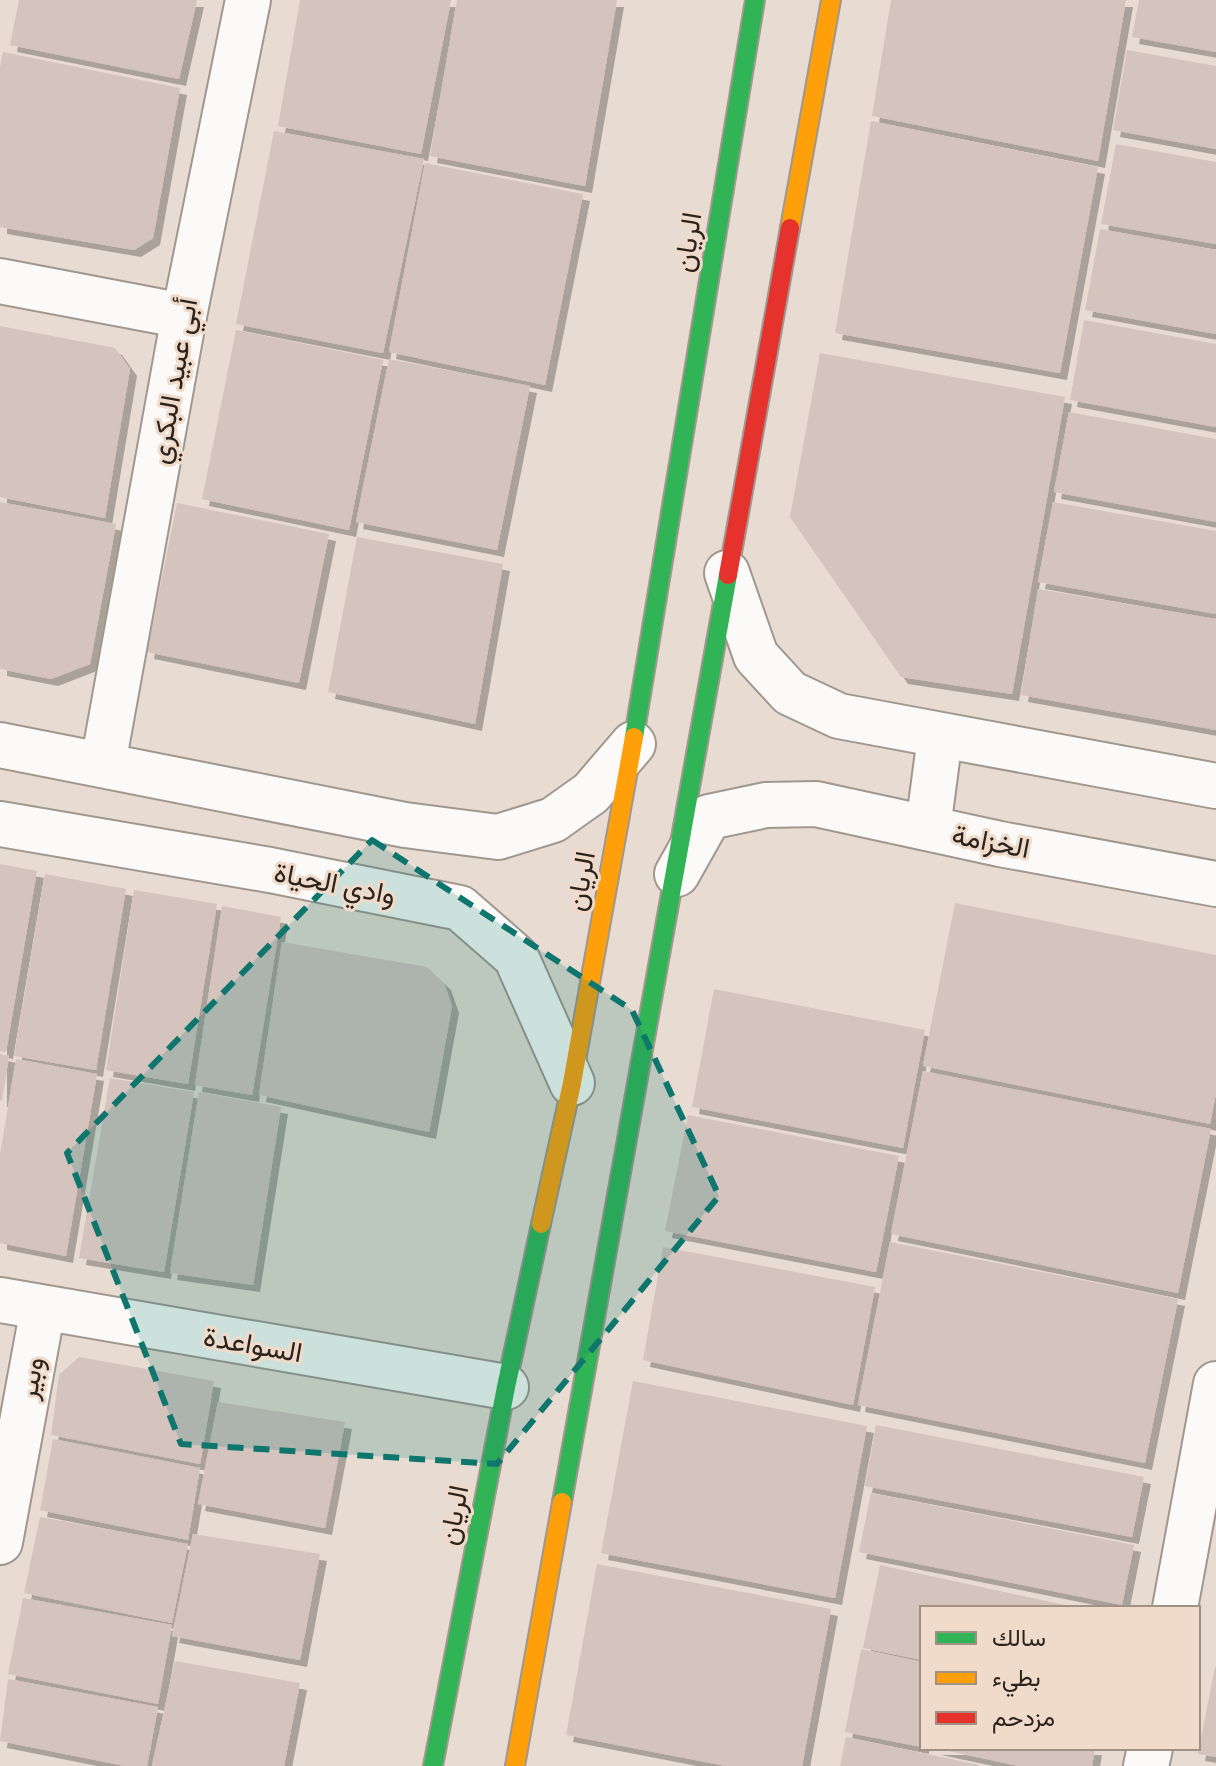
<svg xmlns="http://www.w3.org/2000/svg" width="1216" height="1766" viewBox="0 0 1216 1766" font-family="'Public Sans',Vazirmatn,sans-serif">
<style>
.building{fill:#d5c3bd;filter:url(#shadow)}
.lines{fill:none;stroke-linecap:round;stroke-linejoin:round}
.street-casing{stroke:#a0978f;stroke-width:48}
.fast-casing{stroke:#a0978f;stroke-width:22}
.slow-casing{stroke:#a0978f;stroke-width:22}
.jam-casing{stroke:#a0978f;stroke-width:22}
.street{stroke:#fcfaf8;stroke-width:44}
.fast{stroke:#30b455;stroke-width:18}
.slow{stroke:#ff9f0a;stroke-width:18}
.jam{stroke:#e5322d;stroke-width:18}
.marked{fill:#0f766e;fill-opacity:0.2;stroke:#0f766e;stroke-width:6;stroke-dasharray:16 10;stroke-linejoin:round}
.labels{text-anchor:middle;stroke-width:6;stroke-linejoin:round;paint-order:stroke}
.street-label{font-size:28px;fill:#2b231d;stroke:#f0dbca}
</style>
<defs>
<filter id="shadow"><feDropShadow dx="7" dy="7" stdDeviation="0" flood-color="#0004"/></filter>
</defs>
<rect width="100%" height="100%" fill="#e8dcd2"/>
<g class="building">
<path d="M 19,0 L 197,0 L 179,79 L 10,45 Z"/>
<path d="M 300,0 L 451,0 L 421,154 L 278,126 Z"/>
<path d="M 457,0 L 617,0 L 585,186 L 430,156 Z"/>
<path d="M 891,0 L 1126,0 L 1098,161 L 872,116 Z"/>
<path d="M 1139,0 L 1216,0 L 1216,52 L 1132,37 Z"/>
<path d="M 1127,50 L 1216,66 L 1216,149 L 1113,130 Z"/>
<path d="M 3,52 L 180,88 L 153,238 L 134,250 L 0,227 L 0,67 Z"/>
<path d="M 871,121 L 1098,167 L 1060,373 L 835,333 Z"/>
<path d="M 274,131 L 424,159 L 383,353 L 236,324 Z"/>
<path d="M 1116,144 L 1216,162 L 1216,244 L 1101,224 Z"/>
<path d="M 425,163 L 583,194 L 545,385 L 389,352 Z"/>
<path d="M 1100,229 L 1216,250 L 1216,334 L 1085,310 Z"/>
<path d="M 1084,320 L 1216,344 L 1216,427 L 1070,400 Z"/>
<path d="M 0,326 L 115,348 L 130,369 L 105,518 L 0,497 Z"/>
<path d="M 236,330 L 383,360 L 349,530 L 202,499 Z"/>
<path d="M 820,353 L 1065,397 L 1012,694 L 901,677 L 790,517 Z"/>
<path d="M 389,359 L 530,386 L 497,550 L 356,522 Z"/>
<path d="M 1069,412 L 1216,439 L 1216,522 L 1054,492 Z"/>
<path d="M 0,502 L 116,524 L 90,664 L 51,679 L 0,669 Z"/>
<path d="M 1053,502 L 1216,531 L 1216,614 L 1038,582 Z"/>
<path d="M 177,503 L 329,534 L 299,683 L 147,652 Z"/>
<path d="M 357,537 L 503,564 L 475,724 L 328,692 Z"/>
<path d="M 1038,589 L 1216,619 L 1216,730 L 1021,695 Z"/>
<path d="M 0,864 L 37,871 L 6,1052 L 0,1051 Z"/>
<path d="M 45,874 L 126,889 L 96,1070 L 14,1056 Z"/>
<path d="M 134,890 L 217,904 L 188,1084 L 106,1070 Z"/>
<path d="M 955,903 L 1216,955 L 1216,1093 L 1210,1124 L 923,1066 Z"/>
<path d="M 222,906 L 281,917 L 252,1095 L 195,1085 Z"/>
<path d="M 282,942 L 427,967 L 444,983 L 452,1006 L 429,1132 L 259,1095 Z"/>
<path d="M 714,989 L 925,1030 L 903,1148 L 692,1107 Z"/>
<path d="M 0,1054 L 9,1056 L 2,1101 L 0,1100 Z"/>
<path d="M 16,1059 L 97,1074 L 66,1256 L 0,1243 L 0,1154 Z"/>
<path d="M 923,1071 L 1211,1129 L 1178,1293 L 891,1234 Z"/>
<path d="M 110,1078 L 194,1092 L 164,1272 L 79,1258 Z"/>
<path d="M 199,1092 L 281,1107 L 253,1285 L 170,1273 Z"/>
<path d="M 688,1115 L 899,1156 L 876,1272 L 665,1231 Z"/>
<path d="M 890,1242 L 1178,1299 L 1145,1463 L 858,1405 Z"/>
<path d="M 663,1247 L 875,1287 L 853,1405 L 643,1360 Z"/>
<path d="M 79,1357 L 214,1381 L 200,1464 L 51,1435 L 59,1375 Z"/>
<path d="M 633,1381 L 867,1426 L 835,1598 L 601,1553 Z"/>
<path d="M 218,1402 L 345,1422 L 325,1528 L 198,1504 Z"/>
<path d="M 876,1425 L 1144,1477 L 1132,1537 L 865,1486 Z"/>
<path d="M 53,1439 L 200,1468 L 188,1540 L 40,1510 Z"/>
<path d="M 871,1493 L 1134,1545 L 1122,1605 L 859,1552 Z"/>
<path d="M 40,1517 L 188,1544 L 172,1623 L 24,1593 Z"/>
<path d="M 193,1534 L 320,1554 L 300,1660 L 172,1636 Z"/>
<path d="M 597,1564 L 831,1609 L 802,1766 L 726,1766 L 566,1735 Z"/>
<path d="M 880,1565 L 1074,1607 L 1074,1608 L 922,1608 L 922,1660 L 863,1648 Z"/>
<path d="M 23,1598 L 172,1625 L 158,1704 L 8,1674 Z"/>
<path d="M 861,1649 L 922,1662 L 922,1747 L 845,1732 Z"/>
<path d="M 175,1661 L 300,1683 L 284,1766 L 152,1766 Z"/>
<path d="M 1215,1667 L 1216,1667 L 1216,1757 L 1198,1754 Z"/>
<path d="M 8,1679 L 158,1707 L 147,1766 L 125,1766 L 0,1741 Z"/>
<path d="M 846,1737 L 979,1765 L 978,1766 L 840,1766 Z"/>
<path d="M 934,1748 L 1095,1748 L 1092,1766 L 1019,1766 Z"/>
</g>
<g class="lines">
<g class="street-casing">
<g id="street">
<path d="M 0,281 L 184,316"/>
<path d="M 727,573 L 756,656 L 790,693 L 839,716 L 1216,786"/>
<path d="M 0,745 L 405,825 L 498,837 L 553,820 L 591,793 L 633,744"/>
<path d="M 103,764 L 184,316 L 248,0"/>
<path d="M 0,824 L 270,870 L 460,908 L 516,957 L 572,1083"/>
<path d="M 928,828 L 940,737"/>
<path d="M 677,874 L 709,817 L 766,805 L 816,804 L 1000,844 L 1216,884"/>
<path d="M 0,1300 L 506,1387"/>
<path d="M 0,1542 L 43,1308"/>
<path d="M 1175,1608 L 1216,1384"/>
<path d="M 1146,1766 L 1150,1748"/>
</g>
</g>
<g class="fast-casing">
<g id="fast">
<path d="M 634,737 L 755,0"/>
<path d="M 562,1502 L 728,575"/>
<path d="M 433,1766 L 506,1387 L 541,1224"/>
</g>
</g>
<g class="slow-casing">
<g id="slow">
<path d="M 790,228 L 831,0"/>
<path d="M 541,1224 L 572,1083 L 634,737"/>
<path d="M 515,1766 L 562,1502"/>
</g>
</g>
<g class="jam-casing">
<path id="jam" d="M 728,575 L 790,228"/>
</g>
<use href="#street" class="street"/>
<use href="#fast" class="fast"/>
<use href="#slow" class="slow"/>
<use href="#jam" class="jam"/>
</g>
<path class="marked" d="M 372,840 L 632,1010 L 719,1196 L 497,1464 L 181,1444 L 67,1153 Z"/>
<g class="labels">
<g class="street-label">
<text transform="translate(687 242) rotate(-81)" y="10">الريان</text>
<text transform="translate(173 381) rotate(-80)" y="10">أبي عبيد البكري</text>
<text transform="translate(991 841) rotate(11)" y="10">الخزامة</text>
<text transform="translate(580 881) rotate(-80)" y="10">الريان</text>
<text transform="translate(335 883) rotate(11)" y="10">وادي الحياة</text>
<text transform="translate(253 1344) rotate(10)" y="10">السواعدة</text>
<text transform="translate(30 1378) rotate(-80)" y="10">وبير</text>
<text transform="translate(453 1515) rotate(-79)" y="10">الريان</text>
</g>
</g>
<rect x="920" y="1606" width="280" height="144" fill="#f0dbca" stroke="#a19185" stroke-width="2"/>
<rect x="936" y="1632" width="40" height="12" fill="#30b455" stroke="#a19185" stroke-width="2"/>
<text x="992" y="1646" font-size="24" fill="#2b231d">سالك</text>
<rect x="936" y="1672" width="40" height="12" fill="#ff9f0a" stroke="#a19185" stroke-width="2"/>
<text x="992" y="1686" font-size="24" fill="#2b231d">بطيء</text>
<rect x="936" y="1712" width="40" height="12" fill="#e5322d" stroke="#a19185" stroke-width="2"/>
<text x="992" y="1726" font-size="24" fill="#2b231d">مزدحم</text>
</svg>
